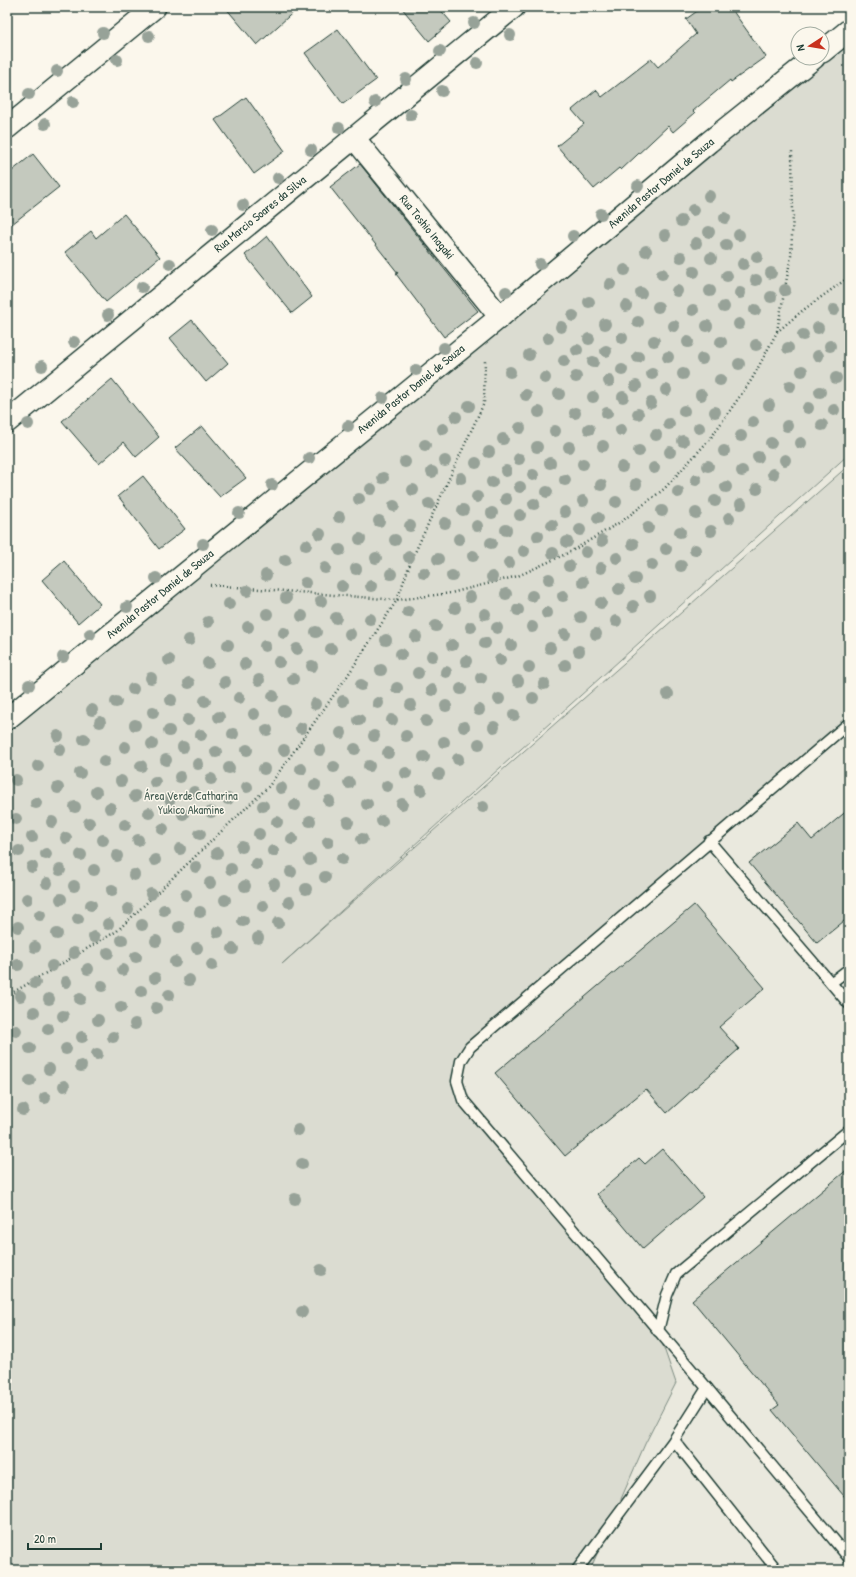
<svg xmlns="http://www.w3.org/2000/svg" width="856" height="1577" viewBox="0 0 856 1577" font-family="'Patrick Hand',sans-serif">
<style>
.built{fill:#eae9de}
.green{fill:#dbdcd1;stroke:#7d8c82}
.building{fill:#c4c9be;stroke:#1f3d34}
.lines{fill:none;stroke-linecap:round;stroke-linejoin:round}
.service-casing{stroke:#1f3d34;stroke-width:13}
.minor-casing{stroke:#1f3d34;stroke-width:24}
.path{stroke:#1f3d34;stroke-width:2.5;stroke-dasharray:1 3;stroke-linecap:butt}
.service{stroke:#fbf7ec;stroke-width:10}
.minor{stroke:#fbf7ec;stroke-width:21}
.tree{fill:#97a298}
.labels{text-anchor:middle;stroke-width:3;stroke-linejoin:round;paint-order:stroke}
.street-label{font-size:12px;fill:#1f3d34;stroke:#fbf7ec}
.park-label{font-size:12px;fill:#455d53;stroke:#fbf7ec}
</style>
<rect width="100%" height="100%" fill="#fbf7ec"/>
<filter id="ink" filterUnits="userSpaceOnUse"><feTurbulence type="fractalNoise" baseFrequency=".025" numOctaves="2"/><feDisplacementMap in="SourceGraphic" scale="8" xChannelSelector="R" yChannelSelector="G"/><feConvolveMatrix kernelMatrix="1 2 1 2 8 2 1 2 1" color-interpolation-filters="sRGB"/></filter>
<g filter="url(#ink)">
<path class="built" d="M 849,454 L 849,1570 L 7,1570 L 239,1003 Z"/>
<path class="green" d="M 849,30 L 849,454 L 282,964 L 849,465 L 849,723 L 461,1061 L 463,1100 L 658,1331 L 676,1383 L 645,1444 L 590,1570 L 7,1570 L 7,708 Z"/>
<g class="building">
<path d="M 225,7 L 299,7 L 257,45 Z"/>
<path d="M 401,7 L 438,7 L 451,22 L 429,41 Z"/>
<path d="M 703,7 L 730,7 L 766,57 L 731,82 L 730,80 L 693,111 L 695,113 L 673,132 L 668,126 L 621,170 L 619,168 L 594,189 L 557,146 L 584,124 L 572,110 L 596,90 L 602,97 L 651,59 L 658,67 L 696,34 L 686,19 Z"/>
<path d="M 338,29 L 376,80 L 343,104 L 305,53 Z"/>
<path d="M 246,97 L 285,151 L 254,174 L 215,120 Z"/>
<path d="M 33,154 L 59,187 L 7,228 L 7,175 Z"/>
<path d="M 360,164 L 478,311 L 444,337 L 396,274 L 398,273 L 330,187 Z"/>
<path d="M 124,214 L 160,257 L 106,302 L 65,252 L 91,231 L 96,238 Z"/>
<path d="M 267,236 L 312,297 L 292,313 L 245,255 Z"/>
<path d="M 192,320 L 228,363 L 206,382 L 170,338 Z"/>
<path d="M 112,379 L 159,437 L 136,457 L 124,442 L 99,464 L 62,421 Z"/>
<path d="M 202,426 L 246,478 L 220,497 L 175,448 Z"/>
<path d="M 143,476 L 185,529 L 159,549 L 118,496 Z"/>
<path d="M 64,561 L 100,604 L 78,623 L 42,580 Z"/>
<path d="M 849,809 L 849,917 L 817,943 L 749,863 L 798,823 L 812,840 Z"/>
<path d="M 694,905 L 765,988 L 719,1027 L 739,1049 L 667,1113 L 646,1089 L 565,1156 L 495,1073 Z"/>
<path d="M 662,1149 L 703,1197 L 643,1249 L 597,1194 L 639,1158 L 645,1164 Z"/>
<path d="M 849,1168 L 849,1502 L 772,1410 L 779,1405 L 692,1300 Z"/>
</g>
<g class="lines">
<g class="service-casing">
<g id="service">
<path d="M 849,723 L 470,1047 L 461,1061 L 457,1081 L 463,1100 L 707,1388 L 849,1558"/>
<path d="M 709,841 L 849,1004"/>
<path d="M 832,982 L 849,969"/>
<path d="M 658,1331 L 667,1295 L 676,1274 L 849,1130"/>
<path d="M 674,1440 L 777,1570"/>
<path d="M 577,1570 L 674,1440 L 707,1388"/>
</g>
</g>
<g class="minor-casing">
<g id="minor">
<path d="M 822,52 L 849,30"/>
<path d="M 7,128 L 155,7"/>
<path d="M 354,138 L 500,317"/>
<path d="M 7,422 L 514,7"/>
<path d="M 7,719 L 500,317 L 709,142 L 814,58"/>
</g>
</g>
<g class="path">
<path d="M 777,331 L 791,256 L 793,214 L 792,151"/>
<path d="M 210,585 L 397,600 L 451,593 L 518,576 L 570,552 L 622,521 L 664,489 L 710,439 L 752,379 L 777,332 L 802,311 L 849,277"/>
<path d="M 7,996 L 117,931 L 269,786 L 346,678 L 397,600 L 411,561 L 484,403 L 485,359"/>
</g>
<use href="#service" class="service"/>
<use href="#minor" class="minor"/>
</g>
<g class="tree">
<circle cx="474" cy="23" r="6"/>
<circle cx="103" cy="33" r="6"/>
<circle cx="510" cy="35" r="6"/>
<circle cx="149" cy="36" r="6"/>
<circle cx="440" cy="51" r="6"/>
<circle cx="117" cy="60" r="6"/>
<circle cx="477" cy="63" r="6"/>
<circle cx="57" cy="71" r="6"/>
<circle cx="406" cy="79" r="6"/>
<circle cx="442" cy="91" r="6"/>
<circle cx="29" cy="94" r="6"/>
<circle cx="73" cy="102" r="6"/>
<circle cx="375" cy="102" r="6"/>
<circle cx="411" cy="115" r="6"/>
<circle cx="45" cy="124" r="6"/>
<circle cx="339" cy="128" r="6"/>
<circle cx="311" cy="150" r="6"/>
<circle cx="278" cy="178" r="6"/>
<circle cx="638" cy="186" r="6"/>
<circle cx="709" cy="196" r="6"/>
<circle cx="243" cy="205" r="6"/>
<circle cx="693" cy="210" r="6"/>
<circle cx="601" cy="214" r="6"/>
<circle cx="725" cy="218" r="6"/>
<circle cx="681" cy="221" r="6"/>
<circle cx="212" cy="230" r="6"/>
<circle cx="709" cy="232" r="6"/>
<circle cx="665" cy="235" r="6"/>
<circle cx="739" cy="235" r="6"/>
<circle cx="573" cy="236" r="6"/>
<circle cx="696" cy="243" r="6"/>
<circle cx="726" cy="245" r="6"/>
<circle cx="646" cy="251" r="6"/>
<circle cx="681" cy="257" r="6"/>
<circle cx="757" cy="257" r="6"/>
<circle cx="711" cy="258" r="6"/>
<circle cx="170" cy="264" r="6"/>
<circle cx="540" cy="264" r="6"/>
<circle cx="743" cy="264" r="6"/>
<circle cx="625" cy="270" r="6"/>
<circle cx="694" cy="272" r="6"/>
<circle cx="771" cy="273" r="6"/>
<circle cx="662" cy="274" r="6"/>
<circle cx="727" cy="276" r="6"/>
<circle cx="756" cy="280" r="6"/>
<circle cx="610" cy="284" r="6"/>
<circle cx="142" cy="287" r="6"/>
<circle cx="785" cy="290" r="6"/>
<circle cx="677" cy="291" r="6"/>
<circle cx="710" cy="291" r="6"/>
<circle cx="506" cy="292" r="6"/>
<circle cx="641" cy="293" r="6"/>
<circle cx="740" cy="293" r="6"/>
<circle cx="771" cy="297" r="6"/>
<circle cx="589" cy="302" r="6"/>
<circle cx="626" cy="306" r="6"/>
<circle cx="658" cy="307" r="6"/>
<circle cx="724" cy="307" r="6"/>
<circle cx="693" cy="310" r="6"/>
<circle cx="755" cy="310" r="6"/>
<circle cx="834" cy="310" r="6"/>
<circle cx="108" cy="315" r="6"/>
<circle cx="573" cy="316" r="6"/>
<circle cx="638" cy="322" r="6"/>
<circle cx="605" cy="324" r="6"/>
<circle cx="739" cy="324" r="6"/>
<circle cx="674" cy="326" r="6"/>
<circle cx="707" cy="326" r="6"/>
<circle cx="561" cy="327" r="6"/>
<circle cx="818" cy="328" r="6"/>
<circle cx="803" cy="335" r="6"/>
<circle cx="548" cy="338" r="6"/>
<circle cx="622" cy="338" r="6"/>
<circle cx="589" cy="339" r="6"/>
<circle cx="654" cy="341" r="6"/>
<circle cx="74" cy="342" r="6"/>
<circle cx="688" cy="342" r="6"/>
<circle cx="721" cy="342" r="6"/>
<circle cx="756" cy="345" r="6"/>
<circle cx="830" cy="346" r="6"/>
<circle cx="444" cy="348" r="6"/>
<circle cx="788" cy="348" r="6"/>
<circle cx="577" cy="350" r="6"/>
<circle cx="606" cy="351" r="6"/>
<circle cx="529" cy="355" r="6"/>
<circle cx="818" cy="356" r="6"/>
<circle cx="638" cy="357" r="6"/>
<circle cx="668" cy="357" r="6"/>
<circle cx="702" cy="359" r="6"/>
<circle cx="564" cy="361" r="6"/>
<circle cx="593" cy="362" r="6"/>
<circle cx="739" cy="364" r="6"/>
<circle cx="42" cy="366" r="6"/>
<circle cx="416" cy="370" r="6"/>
<circle cx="622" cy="370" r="6"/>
<circle cx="802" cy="371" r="6"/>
<circle cx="510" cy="372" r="6"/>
<circle cx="652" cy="374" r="6"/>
<circle cx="683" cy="374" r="6"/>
<circle cx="576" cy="377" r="6"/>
<circle cx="545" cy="378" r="6"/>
<circle cx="836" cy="378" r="6"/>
<circle cx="720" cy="380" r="6"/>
<circle cx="609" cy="381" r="6"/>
<circle cx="636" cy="386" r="6"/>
<circle cx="790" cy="386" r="6"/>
<circle cx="666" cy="390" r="6"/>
<circle cx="820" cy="392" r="6"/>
<circle cx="559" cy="394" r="6"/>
<circle cx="526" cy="395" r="6"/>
<circle cx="701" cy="395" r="6"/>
<circle cx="593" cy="397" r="6"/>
<circle cx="623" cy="397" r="6"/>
<circle cx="383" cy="398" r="6"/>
<circle cx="651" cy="403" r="6"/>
<circle cx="769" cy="405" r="6"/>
<circle cx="469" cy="406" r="6"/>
<circle cx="808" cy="408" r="6"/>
<circle cx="834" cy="410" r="6"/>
<circle cx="684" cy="411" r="6"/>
<circle cx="539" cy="412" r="6"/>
<circle cx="715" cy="412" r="6"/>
<circle cx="575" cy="413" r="6"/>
<circle cx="607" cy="413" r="6"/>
<circle cx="638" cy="414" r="6"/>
<circle cx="456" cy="417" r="6"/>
<circle cx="753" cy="422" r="6"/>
<circle cx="28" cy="424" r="6"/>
<circle cx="669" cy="424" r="6"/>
<circle cx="822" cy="425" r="6"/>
<circle cx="348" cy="426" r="6"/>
<circle cx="787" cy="426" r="6"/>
<circle cx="520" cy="428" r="6"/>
<circle cx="699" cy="428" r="6"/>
<circle cx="443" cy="429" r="6"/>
<circle cx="589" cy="429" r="6"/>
<circle cx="621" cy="430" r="6"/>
<circle cx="555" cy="431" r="6"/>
<circle cx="656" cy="435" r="6"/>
<circle cx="741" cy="436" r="6"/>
<circle cx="503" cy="439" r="6"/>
<circle cx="683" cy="441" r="6"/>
<circle cx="771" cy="443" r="6"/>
<circle cx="801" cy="443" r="6"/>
<circle cx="425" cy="445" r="6"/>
<circle cx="603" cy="446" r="6"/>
<circle cx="537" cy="447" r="6"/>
<circle cx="569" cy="447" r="6"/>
<circle cx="639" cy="451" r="6"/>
<circle cx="724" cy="451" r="6"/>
<circle cx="489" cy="452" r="6"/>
<circle cx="670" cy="452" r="6"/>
<circle cx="758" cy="457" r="6"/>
<circle cx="309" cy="458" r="6"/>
<circle cx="519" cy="459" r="6"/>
<circle cx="785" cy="460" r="6"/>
<circle cx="445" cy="461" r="6"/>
<circle cx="405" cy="462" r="6"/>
<circle cx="476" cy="463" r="6"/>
<circle cx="550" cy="463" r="6"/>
<circle cx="583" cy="464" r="6"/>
<circle cx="708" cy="466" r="6"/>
<circle cx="622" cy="467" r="6"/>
<circle cx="654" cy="468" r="6"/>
<circle cx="506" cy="471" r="6"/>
<circle cx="742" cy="471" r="6"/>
<circle cx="432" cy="472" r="6"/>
<circle cx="773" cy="474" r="6"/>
<circle cx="533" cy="475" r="6"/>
<circle cx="383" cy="478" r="6"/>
<circle cx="461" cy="478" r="6"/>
<circle cx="565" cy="480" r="6"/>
<circle cx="696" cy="480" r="6"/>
<circle cx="492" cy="482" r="6"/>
<circle cx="636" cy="484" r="6"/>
<circle cx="272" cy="485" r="6"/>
<circle cx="601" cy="485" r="6"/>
<circle cx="520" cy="487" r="6"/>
<circle cx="726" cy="487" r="6"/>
<circle cx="371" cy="489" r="6"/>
<circle cx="757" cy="489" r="6"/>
<circle cx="413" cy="490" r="6"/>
<circle cx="547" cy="492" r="6"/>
<circle cx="678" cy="492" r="6"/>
<circle cx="477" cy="497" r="6"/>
<circle cx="359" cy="499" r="6"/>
<circle cx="506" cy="499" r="6"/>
<circle cx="583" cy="501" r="6"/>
<circle cx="715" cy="501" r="6"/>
<circle cx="616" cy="502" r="6"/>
<circle cx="429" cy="504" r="6"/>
<circle cx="534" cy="504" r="6"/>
<circle cx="741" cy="504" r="6"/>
<circle cx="394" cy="506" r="6"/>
<circle cx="463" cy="510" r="6"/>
<circle cx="662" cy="511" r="6"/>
<circle cx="565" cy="512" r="6"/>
<circle cx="239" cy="513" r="6"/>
<circle cx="492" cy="513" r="6"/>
<circle cx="696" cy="513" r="6"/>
<circle cx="520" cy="515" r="6"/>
<circle cx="339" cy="517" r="6"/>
<circle cx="598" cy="518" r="6"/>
<circle cx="729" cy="518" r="6"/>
<circle cx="379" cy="521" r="6"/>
<circle cx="445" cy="523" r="6"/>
<circle cx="552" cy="525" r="6"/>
<circle cx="410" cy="526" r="6"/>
<circle cx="477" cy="526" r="6"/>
<circle cx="648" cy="528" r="6"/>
<circle cx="506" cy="530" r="6"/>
<circle cx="580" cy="530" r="6"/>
<circle cx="711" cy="531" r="6"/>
<circle cx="680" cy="532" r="6"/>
<circle cx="320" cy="534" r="6"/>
<circle cx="538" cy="536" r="6"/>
<circle cx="360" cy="539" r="6"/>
<circle cx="459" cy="539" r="6"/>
<circle cx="395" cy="540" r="6"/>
<circle cx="602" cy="541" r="6"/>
<circle cx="567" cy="542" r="6"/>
<circle cx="491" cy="543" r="6"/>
<circle cx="203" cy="544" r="6"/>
<circle cx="633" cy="544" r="6"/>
<circle cx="306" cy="545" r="6"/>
<circle cx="666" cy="549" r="6"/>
<circle cx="340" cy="550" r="6"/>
<circle cx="695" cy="550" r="6"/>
<circle cx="524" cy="551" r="6"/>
<circle cx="586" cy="552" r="6"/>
<circle cx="553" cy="553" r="6"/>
<circle cx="473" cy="556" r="6"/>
<circle cx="409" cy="557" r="6"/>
<circle cx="376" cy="558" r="6"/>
<circle cx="617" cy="558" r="6"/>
<circle cx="438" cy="559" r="6"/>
<circle cx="285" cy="560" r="6"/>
<circle cx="509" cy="563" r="6"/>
<circle cx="652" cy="565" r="6"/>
<circle cx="569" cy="566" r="6"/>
<circle cx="681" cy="566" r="6"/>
<circle cx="325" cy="568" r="6"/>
<circle cx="601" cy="568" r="6"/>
<circle cx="356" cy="569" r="6"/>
<circle cx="424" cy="573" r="6"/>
<circle cx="391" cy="574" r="6"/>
<circle cx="266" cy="575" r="6"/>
<circle cx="452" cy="576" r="6"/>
<circle cx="492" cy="577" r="6"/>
<circle cx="156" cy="578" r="6"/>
<circle cx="549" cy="579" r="6"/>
<circle cx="635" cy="579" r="6"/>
<circle cx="583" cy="582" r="6"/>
<circle cx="305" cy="583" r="6"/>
<circle cx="342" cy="586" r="6"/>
<circle cx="371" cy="586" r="6"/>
<circle cx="619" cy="589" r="6"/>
<circle cx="247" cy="591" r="6"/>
<circle cx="506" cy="594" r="6"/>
<circle cx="532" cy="596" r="6"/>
<circle cx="563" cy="596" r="6"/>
<circle cx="650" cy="596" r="6"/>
<circle cx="470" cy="597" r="6"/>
<circle cx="286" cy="598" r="6"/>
<circle cx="321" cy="601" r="6"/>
<circle cx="601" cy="603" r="6"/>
<circle cx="229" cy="604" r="6"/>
<circle cx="633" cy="606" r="6"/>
<circle cx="127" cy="607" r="6"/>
<circle cx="455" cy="608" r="6"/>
<circle cx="518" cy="610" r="6"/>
<circle cx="408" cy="612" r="6"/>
<circle cx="547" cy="613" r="6"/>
<circle cx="267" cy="614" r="6"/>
<circle cx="485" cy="614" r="6"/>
<circle cx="302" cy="616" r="6"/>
<circle cx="581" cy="617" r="6"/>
<circle cx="336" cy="618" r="6"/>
<circle cx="370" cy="619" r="6"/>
<circle cx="616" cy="621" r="6"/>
<circle cx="208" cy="622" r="6"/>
<circle cx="436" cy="626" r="6"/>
<circle cx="248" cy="627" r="6"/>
<circle cx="471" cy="627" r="6"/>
<circle cx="532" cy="627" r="6"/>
<circle cx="497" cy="628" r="6"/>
<circle cx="316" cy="632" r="6"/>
<circle cx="284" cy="633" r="6"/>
<circle cx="90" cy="634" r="6"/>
<circle cx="350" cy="634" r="6"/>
<circle cx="565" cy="634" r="6"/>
<circle cx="596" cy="634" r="6"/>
<circle cx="416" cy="637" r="6"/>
<circle cx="189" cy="640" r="6"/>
<circle cx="386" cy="640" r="6"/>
<circle cx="485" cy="643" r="6"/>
<circle cx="228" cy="645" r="6"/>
<circle cx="452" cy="645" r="6"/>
<circle cx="511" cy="645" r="6"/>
<circle cx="265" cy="646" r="6"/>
<circle cx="550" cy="648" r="6"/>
<circle cx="297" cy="649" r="6"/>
<circle cx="331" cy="649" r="6"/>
<circle cx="579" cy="651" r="6"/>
<circle cx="401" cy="654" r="6"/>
<circle cx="432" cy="656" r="6"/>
<circle cx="63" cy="657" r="6"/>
<circle cx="169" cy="660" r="6"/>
<circle cx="500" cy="660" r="6"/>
<circle cx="466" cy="661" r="6"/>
<circle cx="279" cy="662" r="6"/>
<circle cx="208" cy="663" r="6"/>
<circle cx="245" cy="664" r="6"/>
<circle cx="565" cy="665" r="6"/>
<circle cx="312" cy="666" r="6"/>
<circle cx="529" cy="667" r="6"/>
<circle cx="381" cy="670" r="6"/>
<circle cx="446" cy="672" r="6"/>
<circle cx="418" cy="673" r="6"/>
<circle cx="151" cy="678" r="6"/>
<circle cx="481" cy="678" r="6"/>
<circle cx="293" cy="679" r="6"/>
<circle cx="259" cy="680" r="6"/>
<circle cx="518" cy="681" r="6"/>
<circle cx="225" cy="682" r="6"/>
<circle cx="189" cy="683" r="6"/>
<circle cx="544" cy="684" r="6"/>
<circle cx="29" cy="685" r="6"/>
<circle cx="361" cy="685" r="6"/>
<circle cx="397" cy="688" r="6"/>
<circle cx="133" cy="689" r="6"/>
<circle cx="461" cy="689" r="6"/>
<circle cx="432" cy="690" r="6"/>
<circle cx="668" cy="694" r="6"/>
<circle cx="273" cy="696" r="6"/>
<circle cx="239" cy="698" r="6"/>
<circle cx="533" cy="698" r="6"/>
<circle cx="499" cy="699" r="6"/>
<circle cx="171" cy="700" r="6"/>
<circle cx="205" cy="701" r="6"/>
<circle cx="343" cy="701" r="6"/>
<circle cx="116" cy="702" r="6"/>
<circle cx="378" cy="703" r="6"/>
<circle cx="315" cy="704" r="6"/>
<circle cx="411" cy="705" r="6"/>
<circle cx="446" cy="706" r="6"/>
<circle cx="92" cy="710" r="6"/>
<circle cx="479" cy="710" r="6"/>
<circle cx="284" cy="711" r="6"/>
<circle cx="153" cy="712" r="6"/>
<circle cx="254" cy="714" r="6"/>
<circle cx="514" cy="715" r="6"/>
<circle cx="219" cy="717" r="6"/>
<circle cx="188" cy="720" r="6"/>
<circle cx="359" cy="720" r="6"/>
<circle cx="392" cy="720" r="6"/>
<circle cx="426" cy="721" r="6"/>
<circle cx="100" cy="722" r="6"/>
<circle cx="135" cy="725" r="6"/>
<circle cx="464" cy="727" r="6"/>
<circle cx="494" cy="727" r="6"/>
<circle cx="301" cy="728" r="6"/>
<circle cx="267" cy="730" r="6"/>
<circle cx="169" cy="731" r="6"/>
<circle cx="341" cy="733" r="6"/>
<circle cx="233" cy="734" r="6"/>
<circle cx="201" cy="735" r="6"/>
<circle cx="58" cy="736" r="6"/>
<circle cx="374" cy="736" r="6"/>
<circle cx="406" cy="736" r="6"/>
<circle cx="84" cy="739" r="6"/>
<circle cx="444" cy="742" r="6"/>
<circle cx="152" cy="744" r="6"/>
<circle cx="479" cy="744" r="6"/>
<circle cx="125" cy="747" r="6"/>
<circle cx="183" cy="747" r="6"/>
<circle cx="355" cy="749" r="6"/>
<circle cx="60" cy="750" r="6"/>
<circle cx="247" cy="750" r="6"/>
<circle cx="284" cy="750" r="6"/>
<circle cx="320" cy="750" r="6"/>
<circle cx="216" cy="752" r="6"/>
<circle cx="388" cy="753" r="6"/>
<circle cx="424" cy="757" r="6"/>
<circle cx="458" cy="759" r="6"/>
<circle cx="166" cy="760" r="6"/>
<circle cx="104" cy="761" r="6"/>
<circle cx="198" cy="764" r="6"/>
<circle cx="38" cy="766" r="6"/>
<circle cx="141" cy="766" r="6"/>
<circle cx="369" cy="766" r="6"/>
<circle cx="334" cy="767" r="6"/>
<circle cx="229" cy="768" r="6"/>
<circle cx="264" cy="769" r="6"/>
<circle cx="301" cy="769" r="6"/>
<circle cx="80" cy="773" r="6"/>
<circle cx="406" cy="773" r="6"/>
<circle cx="439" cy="774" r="6"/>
<circle cx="180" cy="777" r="6"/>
<circle cx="211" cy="779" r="6"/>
<circle cx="16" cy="780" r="6"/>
<circle cx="121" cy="781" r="6"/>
<circle cx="155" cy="782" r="6"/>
<circle cx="349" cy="783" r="6"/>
<circle cx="315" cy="785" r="6"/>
<circle cx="387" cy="786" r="6"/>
<circle cx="247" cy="787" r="6"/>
<circle cx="58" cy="788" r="6"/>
<circle cx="281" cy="788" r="6"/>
<circle cx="421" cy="790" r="6"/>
<circle cx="96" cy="792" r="6"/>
<circle cx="194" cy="792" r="6"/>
<circle cx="135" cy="796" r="6"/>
<circle cx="170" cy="799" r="6"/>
<circle cx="228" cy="799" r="6"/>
<circle cx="329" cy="801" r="6"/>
<circle cx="36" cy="803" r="6"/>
<circle cx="367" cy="804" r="6"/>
<circle cx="402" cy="804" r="6"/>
<circle cx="295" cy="805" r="6"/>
<circle cx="263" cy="806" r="6"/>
<circle cx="75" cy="807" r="6"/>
<circle cx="483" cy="807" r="6"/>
<circle cx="110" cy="808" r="6"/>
<circle cx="211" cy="812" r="6"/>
<circle cx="149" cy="813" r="6"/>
<circle cx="183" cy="814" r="6"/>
<circle cx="16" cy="819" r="6"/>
<circle cx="310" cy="821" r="6"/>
<circle cx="382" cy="821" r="6"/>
<circle cx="52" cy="822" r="6"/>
<circle cx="277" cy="822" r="6"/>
<circle cx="348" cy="822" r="6"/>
<circle cx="89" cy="823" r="6"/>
<circle cx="125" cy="825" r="6"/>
<circle cx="163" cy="829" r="6"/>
<circle cx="200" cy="834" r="6"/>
<circle cx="259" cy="834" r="6"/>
<circle cx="32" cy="837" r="6"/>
<circle cx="66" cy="838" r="6"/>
<circle cx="292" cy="839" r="6"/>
<circle cx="362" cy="839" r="6"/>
<circle cx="103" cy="840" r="6"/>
<circle cx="138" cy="840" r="6"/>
<circle cx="328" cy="842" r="6"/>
<circle cx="242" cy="847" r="6"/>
<circle cx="180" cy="849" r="6"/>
<circle cx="19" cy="851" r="6"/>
<circle cx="273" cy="851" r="6"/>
<circle cx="217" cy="853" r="6"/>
<circle cx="46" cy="854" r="6"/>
<circle cx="81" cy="855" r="6"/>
<circle cx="117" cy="856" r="6"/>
<circle cx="342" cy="859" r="6"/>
<circle cx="155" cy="860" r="6"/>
<circle cx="310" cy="860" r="6"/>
<circle cx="256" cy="864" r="6"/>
<circle cx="32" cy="867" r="6"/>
<circle cx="196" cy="867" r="6"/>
<circle cx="231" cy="869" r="6"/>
<circle cx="60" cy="870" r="6"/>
<circle cx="94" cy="870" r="6"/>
<circle cx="291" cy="872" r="6"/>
<circle cx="134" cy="875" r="6"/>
<circle cx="325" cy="877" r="6"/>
<circle cx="47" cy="883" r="6"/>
<circle cx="210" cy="883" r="6"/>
<circle cx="274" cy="884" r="6"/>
<circle cx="74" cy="886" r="6"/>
<circle cx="245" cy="886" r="6"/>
<circle cx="306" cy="889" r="6"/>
<circle cx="112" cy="890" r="6"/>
<circle cx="151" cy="894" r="6"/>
<circle cx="186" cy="895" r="6"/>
<circle cx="27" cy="899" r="6"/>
<circle cx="61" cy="899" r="6"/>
<circle cx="225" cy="900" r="6"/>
<circle cx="289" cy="902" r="6"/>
<circle cx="91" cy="905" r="6"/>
<circle cx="263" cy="906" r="6"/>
<circle cx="128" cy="909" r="6"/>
<circle cx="164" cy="910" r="6"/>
<circle cx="200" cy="912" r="6"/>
<circle cx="40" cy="915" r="6"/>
<circle cx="78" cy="919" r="6"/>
<circle cx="243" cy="921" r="6"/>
<circle cx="278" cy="923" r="6"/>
<circle cx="108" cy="924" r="6"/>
<circle cx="142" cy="925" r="6"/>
<circle cx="18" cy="927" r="6"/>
<circle cx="179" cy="927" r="6"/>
<circle cx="218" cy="932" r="6"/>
<circle cx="57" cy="934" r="6"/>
<circle cx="94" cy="937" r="6"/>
<circle cx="258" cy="938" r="6"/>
<circle cx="122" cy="940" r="6"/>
<circle cx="156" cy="941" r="6"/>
<circle cx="35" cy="947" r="6"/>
<circle cx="197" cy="948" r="6"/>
<circle cx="233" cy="949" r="6"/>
<circle cx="74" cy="953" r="6"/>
<circle cx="108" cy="953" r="6"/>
<circle cx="136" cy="957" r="6"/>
<circle cx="175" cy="962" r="6"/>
<circle cx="18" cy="965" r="6"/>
<circle cx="212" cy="965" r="6"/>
<circle cx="52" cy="966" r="6"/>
<circle cx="88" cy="969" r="6"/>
<circle cx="123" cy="970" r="6"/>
<circle cx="155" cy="978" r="6"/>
<circle cx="189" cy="980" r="6"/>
<circle cx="66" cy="982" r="6"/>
<circle cx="35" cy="983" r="6"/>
<circle cx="102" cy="986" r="6"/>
<circle cx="141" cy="991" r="6"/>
<circle cx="169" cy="995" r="6"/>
<circle cx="20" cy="996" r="6"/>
<circle cx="49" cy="999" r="6"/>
<circle cx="80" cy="999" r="6"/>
<circle cx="121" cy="1007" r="6"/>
<circle cx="156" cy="1008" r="6"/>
<circle cx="34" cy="1012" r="6"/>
<circle cx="63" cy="1016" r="6"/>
<circle cx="98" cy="1020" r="6"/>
<circle cx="135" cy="1024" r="6"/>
<circle cx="48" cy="1029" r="6"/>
<circle cx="16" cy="1031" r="6"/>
<circle cx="82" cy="1037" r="6"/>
<circle cx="113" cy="1037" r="6"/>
<circle cx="30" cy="1048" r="6"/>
<circle cx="66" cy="1049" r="6"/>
<circle cx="97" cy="1054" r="6"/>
<circle cx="81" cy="1066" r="6"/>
<circle cx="49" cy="1069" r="6"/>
<circle cx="30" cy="1081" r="6"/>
<circle cx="64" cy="1086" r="6"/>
<circle cx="45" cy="1098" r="6"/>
<circle cx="23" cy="1110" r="6"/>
<circle cx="298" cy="1130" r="6"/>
<circle cx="302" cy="1164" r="6"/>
<circle cx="295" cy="1199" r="6"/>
<circle cx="321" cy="1270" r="6"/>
<circle cx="302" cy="1312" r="6"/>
</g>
</g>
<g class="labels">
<g class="street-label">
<text transform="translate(661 183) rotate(-40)" y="4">Avenida Pastor Daniel de Souza</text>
<text transform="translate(260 214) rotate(-39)" y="4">Rua Marcio Soares da Silva</text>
<text transform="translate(427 227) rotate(51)" y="4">Rua Toshio Inagaki</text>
<text transform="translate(411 389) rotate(-39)" y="4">Avenida Pastor Daniel de Souza</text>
<text transform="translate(160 594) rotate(-39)" y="4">Avenida Pastor Daniel de Souza</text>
</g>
<g class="park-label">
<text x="191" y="800">Área Verde Catharina<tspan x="191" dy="14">Yukico Akamine</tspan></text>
</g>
</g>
<rect width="856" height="1577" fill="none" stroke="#fbf7ec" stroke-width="24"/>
<rect x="12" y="12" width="832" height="1553" fill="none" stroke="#1f3d34" stroke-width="1.5" filter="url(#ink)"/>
<g transform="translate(810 46) rotate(258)"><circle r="19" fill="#fbf7ec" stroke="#a3ada2"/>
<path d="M0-3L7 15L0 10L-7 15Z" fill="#c8321e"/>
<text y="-6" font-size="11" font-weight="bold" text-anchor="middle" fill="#1f3d34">N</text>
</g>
<path d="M28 1543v6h73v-6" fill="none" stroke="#1f3d34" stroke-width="2"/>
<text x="34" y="1543" font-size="12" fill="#1f3d34" stroke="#fbf7ec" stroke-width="3" paint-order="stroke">20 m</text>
</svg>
